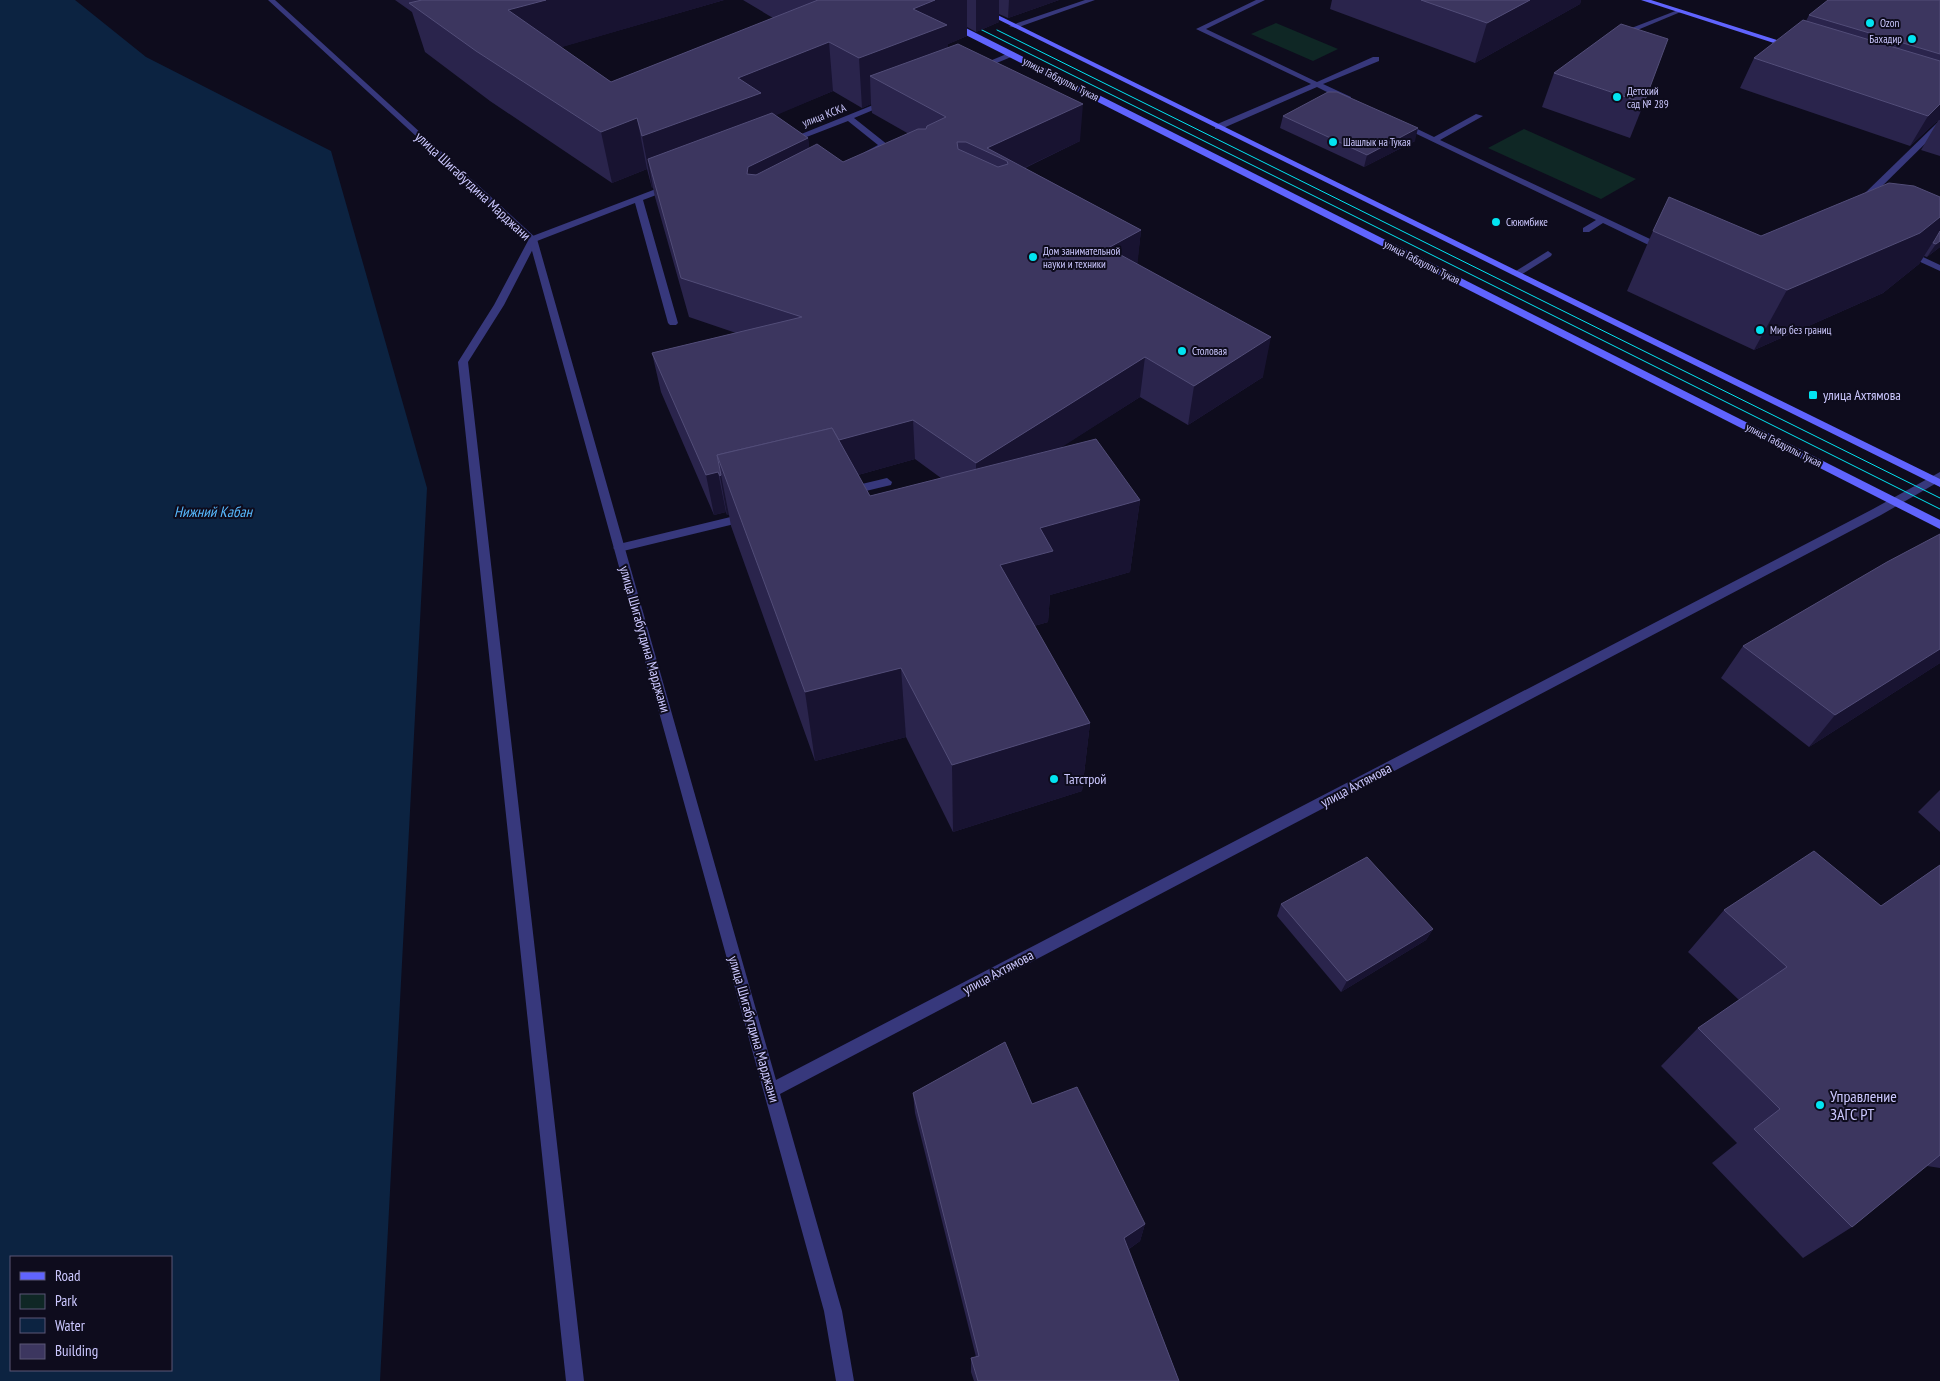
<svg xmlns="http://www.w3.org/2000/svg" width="1940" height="1381" viewBox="0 0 1940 1381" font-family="'PT Sans Narrow',sans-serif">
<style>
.green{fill:#0f2725}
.water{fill:#0c2341;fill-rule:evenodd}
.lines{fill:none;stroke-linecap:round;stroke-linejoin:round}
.lane{fill:#37387c;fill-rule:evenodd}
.street{fill:#37387c;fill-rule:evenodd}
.secondary{fill:#6064fe;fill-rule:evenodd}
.tram{stroke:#02e4f1;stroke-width:1}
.wall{fill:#2a244c;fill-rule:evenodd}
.shaded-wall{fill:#181331}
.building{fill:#3c365f;stroke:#524d78;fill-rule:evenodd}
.poi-dot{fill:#02e4f1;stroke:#0e0c1d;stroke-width:2}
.labels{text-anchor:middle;stroke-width:4;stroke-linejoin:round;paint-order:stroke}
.far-poi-label{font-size:11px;fill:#ccc8ff;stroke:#0e0c1d;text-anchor:start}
.far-street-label{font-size:11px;fill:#ccc8ff;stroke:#0e0c1d}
.street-label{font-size:14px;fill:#ccc8ff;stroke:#0e0c1d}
.poi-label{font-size:14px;fill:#ccc8ff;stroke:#0e0c1d;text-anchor:start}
.water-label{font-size:15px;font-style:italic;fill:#57b9fe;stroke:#0e0c1d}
.near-poi-label{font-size:16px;fill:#ccc8ff;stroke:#0e0c1d;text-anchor:start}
</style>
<rect width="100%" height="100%" fill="#0e0c1d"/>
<g class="green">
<path d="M 1276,23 L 1338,49 L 1313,61 L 1251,34 Z"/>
<path d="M 1524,129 L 1636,179 L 1601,199 L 1488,148 Z"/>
</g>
<path class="water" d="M 0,0 L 75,0 L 146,57 L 331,151 L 427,488 L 380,1381 L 0,1381 ZM 11,1257 L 171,1257 L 171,1370 L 11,1370 Z"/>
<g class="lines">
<g class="lane">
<path d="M 1085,0 L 1095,0 L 1016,28 L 1009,26 Z"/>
<path d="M 1256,0 L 1265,0 L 1206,29 L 1317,82 L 1373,57 L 1379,57 L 1379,61 L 1323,84 L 1351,97 L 1351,101 L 1345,101 L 1317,87 L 1221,129 L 1215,129 L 1215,125 L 1311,84 L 1196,29 Z"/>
<path d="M 1678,10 L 1683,11 L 1623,36 L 1616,34 Z"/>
<path d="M 1009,53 L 1016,55 L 982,69 L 975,67 Z"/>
<path d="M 883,101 L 890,103 L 854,118 L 888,145 L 872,154 L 865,152 L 878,145 L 848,121 L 791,143 L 784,141 Z"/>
<path d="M 1476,114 L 1483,116 L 1440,140 L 1667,247 L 1667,251 L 1661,251 L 1603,223 L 1589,232 L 1583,232 L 1583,228 L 1596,220 L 1398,125 L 1405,123 L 1434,137 Z"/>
<path d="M 1937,123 L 1940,123 L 1940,129 L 1869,199 L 1863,199 L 1863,195 Z"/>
<path d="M 669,184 L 672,185 L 672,189 L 643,200 L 678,323 L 676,325 L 670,325 L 668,323 L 635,203 L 537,241 L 504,305 L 468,362 L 584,1381 L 566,1381 L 458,362 L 494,305 L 530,237 Z"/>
<path d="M 1906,249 L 1940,265 L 1940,271 L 1903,254 L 1902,252 Z"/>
<path d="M 1548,251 L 1552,254 L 1551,256 L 1519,276 L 1511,274 Z"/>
<path d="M 887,478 L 892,482 L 891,485 L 849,495 L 844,491 L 845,488 Z"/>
<path d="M 747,513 L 753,517 L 751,520 L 619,552 L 613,548 L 619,544 Z"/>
</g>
<path class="street" d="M 268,0 L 275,0 L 537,239 L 776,1080 L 1873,509 L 1940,472 L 1940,481 L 1881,515 L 780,1094 L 842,1311 L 854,1381 L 836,1381 L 824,1311 L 529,240 Z"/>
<g class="secondary">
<path d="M 959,0 L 967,0 L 1940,479 L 1940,487 Z"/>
<path d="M 1641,0 L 1651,0 L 1796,46 L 1789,48 Z"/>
<path d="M 950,23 L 956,23 L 1940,520 L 1940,529 L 950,27 Z"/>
</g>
<g class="tram">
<path d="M 968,23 L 1940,509"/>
<path d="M 997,30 L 1940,498"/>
</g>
</g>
<g class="wall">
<path d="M 395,0 L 724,0 L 561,47 L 611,82 L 773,18 L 743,0 L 1059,0 L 1008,18 L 999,14 L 999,22 L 976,32 L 967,27 L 967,36 L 948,44 L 948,47 L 1080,141 L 1025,168 L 1141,230 L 1137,264 L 1263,377 L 1188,425 L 1140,397 L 1061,447 L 1140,500 L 1130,572 L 1050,595 L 1048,622 L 1034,626 L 1090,723 L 1082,791 L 953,832 L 906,737 L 815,761 L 731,526 L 729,515 L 727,515 L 726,512 L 714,515 L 661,392 L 652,353 L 736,333 L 689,317 L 655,197 L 653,188 L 652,188 L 647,169 L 612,183 L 490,101 L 425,52 L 412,12 ZM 833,91 L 862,108 L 871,104 L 872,113 L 909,134 L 843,162 L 809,148 L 808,138 L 775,115 ZM 915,459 L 941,478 L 870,496 L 858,475 Z"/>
<path d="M 1332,0 L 1581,0 L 1580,4 L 1475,63 L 1330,9 Z"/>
<path d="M 1940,0 L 1940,156 L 1921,150 L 1938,121 L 1936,122 L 1910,146 L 1740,88 L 1754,58 L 1806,21 L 1809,15 Z"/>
<path d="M 1554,73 L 1644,103 L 1630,138 L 1542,107 Z"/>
<path d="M 1283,116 L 1415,141 L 1364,167 L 1280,128 Z"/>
<path d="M 1889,183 L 1940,247 L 1927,257 L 1924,256 L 1919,264 L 1883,293 L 1754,350 L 1627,291 L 1653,231 L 1761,236 Z"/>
<path d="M 1743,646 L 1940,663 L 1809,747 L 1721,678 Z"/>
<path d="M 1940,790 L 1940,832 L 1918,812 Z"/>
<path d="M 1940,865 L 1940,1168 L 1927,1166 L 1852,1227 L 1803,1258 L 1712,1163 L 1737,1143 L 1661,1066 L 1698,1028 L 1739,1000 L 1688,952 L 1724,910 L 1881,906 Z"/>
<path d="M 1281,904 L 1433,929 L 1426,940 L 1341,992 L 1277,916 Z"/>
<path d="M 913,1093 L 1032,1104 L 1145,1224 L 1140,1241 L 1129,1249 L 1179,1381 L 974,1381 L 971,1372 L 971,1358 L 976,1357 L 915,1113 Z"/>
</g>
<g class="shaded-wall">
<path d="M 546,0 L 724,0 L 521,59 L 508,10 Z"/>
<path d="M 935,0 L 967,0 L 967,36 L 948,44 L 948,74 L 870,76 L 871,104 L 862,108 L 859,58 L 913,9 Z"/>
<path d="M 976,0 L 999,0 L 999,22 L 976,32 Z"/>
<path d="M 1009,0 L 1059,0 L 1008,18 Z"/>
<path d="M 1530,0 L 1581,0 L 1580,4 L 1475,63 L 1487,23 Z"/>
<path d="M 829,42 L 833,91 L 765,120 L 648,159 L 653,188 L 652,188 L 642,136 L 738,78 Z"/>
<path d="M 1083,104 L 1080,141 L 1007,176 L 1008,164 L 1007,161 L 987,148 Z"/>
<path d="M 1940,104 L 1940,120 L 1939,120 L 1938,121 L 1936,122 L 1910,146 L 1928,116 Z"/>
<path d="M 637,118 L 647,169 L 612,183 L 601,132 Z"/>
<path d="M 1418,128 L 1415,141 L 1364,167 L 1367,155 Z"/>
<path d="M 808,138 L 812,176 L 747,174 L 748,167 Z"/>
<path d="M 1940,217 L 1940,231 L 1919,264 L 1883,293 L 1754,350 L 1787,290 Z"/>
<path d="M 1141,230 L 1137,269 L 1108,248 Z"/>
<path d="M 1940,241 L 1940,247 L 1927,257 L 1936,244 Z"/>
<path d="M 1271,337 L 1263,377 L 1188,425 L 1194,386 Z"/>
<path d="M 1145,357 L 1140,397 L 976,502 L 976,463 Z"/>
<path d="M 913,420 L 915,459 L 833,482 L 827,443 Z"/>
<path d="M 718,472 L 726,512 L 714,515 L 706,475 Z"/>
<path d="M 721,475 L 729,515 L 727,515 L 720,476 Z"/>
<path d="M 1140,500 L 1130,572 L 1050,595 L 1048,622 L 998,636 L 1000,565 L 1040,528 Z"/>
<path d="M 1940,649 L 1940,663 L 1809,747 L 1835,715 Z"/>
<path d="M 901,668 L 906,737 L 815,761 L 805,692 Z"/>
<path d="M 1090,723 L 1082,791 L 953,832 L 952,765 Z"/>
<path d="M 1433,929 L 1426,940 L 1341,992 L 1347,981 Z"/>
<path d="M 1145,1224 L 1140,1241 L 1120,1255 L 1124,1238 Z"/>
</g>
<g class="building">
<path d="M 422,0 L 546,0 L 508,10 L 611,82 L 818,0 L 935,0 L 913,9 L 947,25 L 859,58 L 829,42 L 738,78 L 761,93 L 642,136 L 637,118 L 601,132 L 476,51 L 409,3 Z"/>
<path d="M 1421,0 L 1530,0 L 1487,23 Z"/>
<path d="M 1828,0 L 1940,0 L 1940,54 L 1809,15 Z"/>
<path d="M 1803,20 L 1940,61 L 1940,104 L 1928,116 L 1754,58 Z"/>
<path d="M 1621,24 L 1668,39 L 1644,103 L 1554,73 Z"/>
<path d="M 958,44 L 1083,104 L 987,148 L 1141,230 L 1108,248 L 1271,337 L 1194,386 L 1145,357 L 976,463 L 913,420 L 839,440 L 832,428 L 717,455 L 721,475 L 720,476 L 718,472 L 706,475 L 652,353 L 802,317 L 681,278 L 648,159 L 772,113 L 808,138 L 748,167 L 747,174 L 756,175 L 817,144 L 843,162 L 918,129 L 926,129 L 927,126 L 946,117 L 870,76 ZM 957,142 L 966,142 L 1007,161 L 1008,164 L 998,167 L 958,149 Z"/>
<path d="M 1328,92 L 1337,92 L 1418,128 L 1367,155 L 1283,116 Z"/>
<path d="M 1889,183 L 1914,186 L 1940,197 L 1940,217 L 1920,233 L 1787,290 L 1653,231 L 1669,197 L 1761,236 Z"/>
<path d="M 1940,231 L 1940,241 L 1936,244 L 1933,243 Z"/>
<path d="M 832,428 L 870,496 L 1096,439 L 1140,500 L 1040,528 L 1053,551 L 1000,565 L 1090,723 L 952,765 L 901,668 L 805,692 L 717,455 Z"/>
<path d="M 1940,534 L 1940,649 L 1835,715 L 1743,646 L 1887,562 Z"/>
<path d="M 1814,851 L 1881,906 L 1940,865 L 1940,1155 L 1852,1227 L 1754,1129 L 1780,1109 L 1698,1028 L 1787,967 L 1724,910 Z"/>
<path d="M 1367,857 L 1433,929 L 1347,981 L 1281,904 Z"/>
<path d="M 1005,1042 L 1032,1104 L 1077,1087 L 1145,1224 L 1124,1238 L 1179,1381 L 978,1381 L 971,1358 L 979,1356 L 913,1093 Z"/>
</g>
<g class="poi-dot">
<circle cx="1870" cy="23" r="5"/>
<circle cx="1912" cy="39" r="5"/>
<circle cx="1617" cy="97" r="5"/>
<circle cx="1333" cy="142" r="5"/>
<circle cx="1496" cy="222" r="5"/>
<circle cx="1033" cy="257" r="5"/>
<circle cx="1760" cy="330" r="5"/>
<circle cx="1182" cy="351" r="5"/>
<rect x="1808" y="390" width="10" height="10" rx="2.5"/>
<circle cx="1054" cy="779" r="5"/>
<circle cx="1820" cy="1105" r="5"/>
</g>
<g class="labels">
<g class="far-poi-label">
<text x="1880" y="27">Ozon</text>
<text x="1902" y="43" text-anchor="end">Бахадир</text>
<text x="1627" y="95">Детский<tspan x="1627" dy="13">сад № 289</tspan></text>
<text x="1343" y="146">Шашлык на Тукая</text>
<text x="1506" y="226">Сююмбике</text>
<text x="1043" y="255">Дом занимательной<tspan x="1043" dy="13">науки и техники</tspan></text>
<text x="1770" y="334">Мир без границ</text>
<text x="1192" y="355">Столовая</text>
</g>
<g class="far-street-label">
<text transform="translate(1061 79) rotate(27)" y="4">улица Габдуллы Тукая</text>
<text transform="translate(824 115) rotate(-21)" y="4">улица КСКА</text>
<text transform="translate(1422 262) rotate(27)" y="4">улица Габдуллы Тукая</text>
<text transform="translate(1784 445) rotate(27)" y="4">улица Габдуллы Тукая</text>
</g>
<g class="street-label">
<text transform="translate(473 186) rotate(43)" y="5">улица Шигабутдина Марджани</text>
<text transform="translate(645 639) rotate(74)" y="5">улица Шигабутдина Марджани</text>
<text transform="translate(1356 785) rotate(-28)" y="5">улица Ахтямова</text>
<text transform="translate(998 972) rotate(-28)" y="5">улица Ахтямова</text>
<text transform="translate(754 1029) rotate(74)" y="5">улица Шигабутдина Марджани</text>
</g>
<g class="poi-label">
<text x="1823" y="400">улица Ахтямова</text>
<text x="1064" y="784">Татстрой</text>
</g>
<g class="water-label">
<text x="213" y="517">Нижний Кабан</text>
</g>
<g class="near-poi-label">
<text x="1830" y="1102">Управление<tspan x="1830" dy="18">ЗАГС РТ</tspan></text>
</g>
</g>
<rect x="10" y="1256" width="162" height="115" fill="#0e0c1d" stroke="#5a5777"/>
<rect x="20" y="1272" width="25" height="8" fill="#6064fe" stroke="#5a5777"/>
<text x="55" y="1281" font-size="15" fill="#ccc8ff">Road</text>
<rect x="20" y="1294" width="25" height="15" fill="#0f2725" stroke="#5a5777"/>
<text x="55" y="1306" font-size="15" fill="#ccc8ff">Park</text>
<rect x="20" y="1318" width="25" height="15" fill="#0c2341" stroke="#5a5777"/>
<text x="55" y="1331" font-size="15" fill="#ccc8ff">Water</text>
<rect x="20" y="1344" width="25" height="15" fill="#3c365f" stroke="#5a5777"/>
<text x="55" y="1356" font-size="15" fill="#ccc8ff">Building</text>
</svg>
